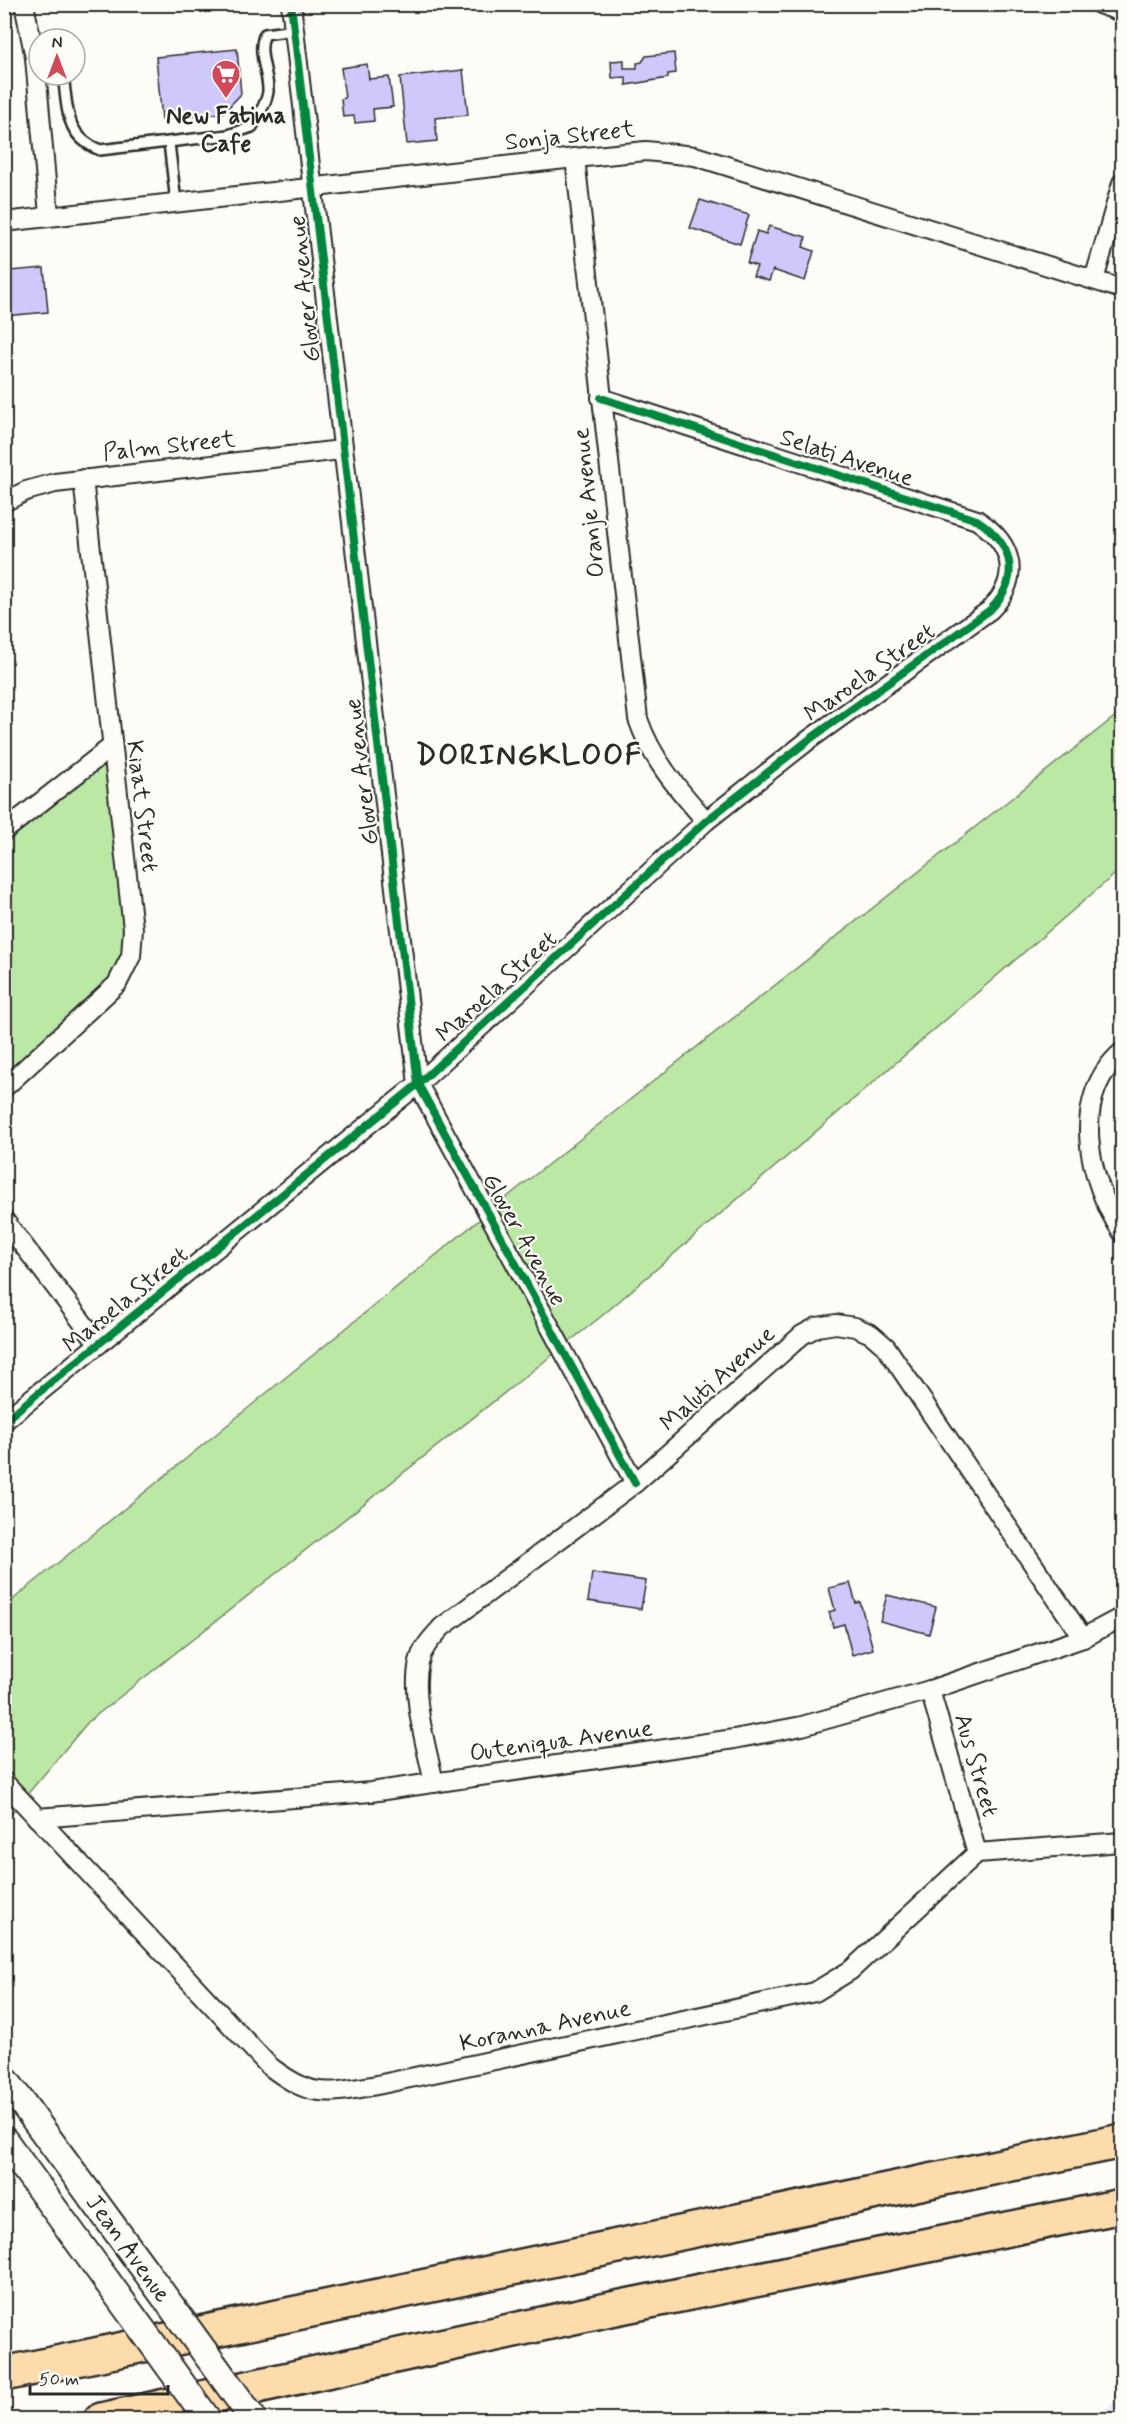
<svg xmlns="http://www.w3.org/2000/svg" width="1127" height="2424" viewBox="0 0 1127 2424" font-family="Mynerve,sans-serif">
<style>
.built{fill:#efecf8}
.green{fill:#bce8a6;stroke:#748a68;stroke-width:1.5}
.building{fill:#cfc8fb;stroke:#2b2b2b;stroke-width:1.5}
.lines{fill:none;stroke-linecap:round;stroke-linejoin:round}
.lane-casing{stroke:#2b2b2b;stroke-width:14}
.street-casing{stroke:#2b2b2b;stroke-width:22}
.secondary-casing{stroke:#2b2b2b;stroke-width:30}
.highway-casing{stroke:#2b2b2b;stroke-width:38}
.lane{stroke:#fdfcf7;stroke-width:9}
.street{stroke:#fdfcf7;stroke-width:18}
.secondary{stroke:#fdfcf7;stroke-width:26}
.highway{stroke:#fddcac;stroke-width:33}
.secondary-bridge-casing{stroke:#2b2b2b;stroke-width:30;stroke-linecap:butt}
.secondary-bridge{stroke:#fdfcf7;stroke-width:26}
.cycleway-casing{stroke:#fdfcf7;stroke-width:11}
.cycleway{stroke:#00873e;stroke-width:8}
.labels{text-anchor:middle;stroke-width:4.5;stroke-linejoin:round;paint-order:stroke}
.poi-label{font-size:24px;font-weight:bold;fill:#2b2b2b;stroke:#fdfcf7}
.street-label{font-size:24px;fill:#2b2b2b;stroke:#fdfcf7}
.district-label{font-size:30px;font-weight:bold;letter-spacing:1.5px;fill:#2b2b2b;stroke:#fdfcf7}
</style>
<rect width="100%" height="100%" fill="#fdfcf7"/>
<filter id="ink" filterUnits="userSpaceOnUse"><feTurbulence type="fractalNoise" baseFrequency=".0167" numOctaves="2"/><feDisplacementMap in="SourceGraphic" scale="12" xChannelSelector="R" yChannelSelector="G"/><feConvolveMatrix kernelMatrix="1 2 1 2 8 2 1 2 1" color-interpolation-filters="sRGB"/></filter>
<g filter="url(#ink)">
<path class="built" d="M 1122,2395 L 1122,2419 L 1095,2419 Z"/>
<g class="green">
<path d="M 1122,711 L 1122,868 L 603,1315 L 88,1722 L 5,1821 L 5,1606 L 517,1189 Z"/>
<path d="M 106,758 L 129,949 L 112,984 L 4,1080 L 4,833 Z"/>
</g>
<g class="building">
<path d="M 237,49 L 241,94 L 223,113 L 162,120 L 156,57 Z"/>
<path d="M 674,53 L 676,73 L 668,74 L 668,78 L 626,85 L 626,77 L 612,78 L 611,61 L 624,60 L 624,68 L 637,68 L 637,63 L 642,62 L 646,56 Z"/>
<path d="M 367,64 L 369,79 L 389,77 L 393,107 L 373,109 L 374,121 L 355,123 L 354,116 L 343,117 L 341,99 L 345,98 L 341,68 Z"/>
<path d="M 463,70 L 468,115 L 435,118 L 437,141 L 407,144 L 400,77 Z"/>
<path d="M 700,200 L 749,215 L 740,244 L 690,228 Z"/>
<path d="M 769,226 L 806,237 L 803,247 L 814,251 L 805,281 L 773,270 L 769,281 L 753,276 L 757,266 L 747,263 L 757,231 L 766,234 Z"/>
<path d="M 4,258 L 8,258 L 10,271 L 44,268 L 48,312 L 4,316 Z"/>
<path d="M 592,1573 L 646,1581 L 641,1609 L 588,1601 Z"/>
<path d="M 850,1583 L 856,1603 L 860,1602 L 873,1649 L 852,1655 L 844,1624 L 833,1627 L 829,1612 L 835,1610 L 829,1588 Z"/>
<path d="M 887,1595 L 936,1607 L 929,1634 L 880,1621 Z"/>
</g>
<g class="lines">
<g class="lane-casing">
<g id="lane">
<path d="M 63,75 C 68,108 64,136 100,150 L 228,135 L 252,127 C 258,116 266,105 268,92 C 269,73 256,52 265,34 L 294,30"/>
<path d="M 169,143 L 176,202"/>
</g>
</g>
<g class="street-casing">
<g id="street">
<path d="M 24,4 L 35,58 L 49,215"/>
<path d="M 291,4 L 418,1084 L 635,1483"/>
<path d="M 1099,4 L 1122,12"/>
<path d="M 575,158 L 638,719 C 652,760 678,789 706,821"/>
<path d="M 4,222 L 575,158 L 646,151 L 695,156 L 1122,289"/>
<path d="M 1094,280 L 1122,183"/>
<path d="M 4,502 L 26,491 L 55,483 L 341,450"/>
<path d="M 4,831 L 111,747"/>
<path d="M 1122,1052 C 1069,1098 1088,1180 1122,1232"/>
<path d="M 4,1088 L 117,984 L 131,956 L 133,929 L 83,479"/>
<path d="M 4,1220 L 99,1344"/>
<path d="M 4,1421 L 418,1084 L 706,821 L 810,739 L 990,610 C 1022,577 1013,544 977,520 L 601,398"/>
<path d="M 930,1690 L 977,1853"/>
<path d="M 4,1782 L 268,2065 C 312,2099 325,2094 377,2085 L 815,1992 L 851,1970 L 977,1853 L 1122,1842"/>
<path d="M 434,1783 C 427,1749 411,1697 419,1662 C 422,1648 432,1638 442,1627 L 635,1483 L 802,1335 L 817,1327 L 836,1324 L 855,1327 L 871,1334 L 886,1347 L 1083,1638"/>
<path d="M 37,1818 L 371,1792 L 734,1739 L 802,1726 L 930,1690 L 1083,1638 L 1122,1617"/>
</g>
</g>
<g class="secondary-casing">
<g id="secondary">
<path d="M 4,2078 L 145,2270"/>
<path d="M 4,2140 L 107,2281"/>
</g>
</g>
<g class="highway-casing">
<g id="highway">
<path d="M 4,2374 L 1122,2141"/>
<path d="M 101,2420 L 606,2310 L 1122,2206"/>
</g>
</g>
<use href="#lane" class="lane"/>
<use href="#street" class="street"/>
<use href="#secondary" class="secondary"/>
<use href="#highway" class="highway"/>
<g class="secondary-bridge-casing">
<g id="secondary-bridge">
<path d="M 145,2270 L 254,2420"/>
<path d="M 107,2281 L 208,2420"/>
</g>
</g>
<use href="#secondary-bridge" class="secondary-bridge"/>
<g class="cycleway-casing">
<g id="cycleway">
<path d="M 291,4 L 418,1084 L 635,1483"/>
<path d="M 4,1421 L 418,1084 L 706,821 L 810,739 L 990,610 C 1022,577 1013,544 977,520 L 601,398"/>
</g>
</g>
<use href="#cycleway" class="cycleway"/>
</g>
</g>
<defs>
<g id="supermarket-pin" transform="scale(1.5)"><path d="M0 17L-7.5 6A9.5 9.5 0 1 1 7.5 6Z" fill="#d1495b" stroke="#fdfcf7"/><path d="M-6-5.5h2.5l.6 2H6L4.5 2H-2.5L-4.4-4H-6ZM-1.5 3.2a1.3 1.3 0 1 0 .1 0ZM3 3.2a1.3 1.3 0 1 0 .1 0Z" fill="#fff"/></g>
</defs>
<g fill-rule="evenodd">
<use href="#supermarket-pin" x="226" y="74"/>
</g>
<g class="labels">
<g class="poi-label">
<text x="226" y="123">New Fatima<tspan x="226" dy="28">Cafe</tspan></text>
</g>
<g class="street-label">
<text transform="translate(570 135) rotate(-6)" y="8">Sonja Street</text>
<text transform="translate(304 289) rotate(-96)" y="8">Glover Avenue</text>
<text transform="translate(169 445) rotate(-6)" y="8">Palm Street</text>
<text transform="translate(847 457) rotate(18)" y="8">Selati Avenue</text>
<text transform="translate(588 503) rotate(-96)" y="8">Oranje Avenue</text>
<text transform="translate(869 672) rotate(-35)" y="8">Maroela Street</text>
<text transform="translate(361 772) rotate(-97)" y="8">Glover Avenue</text>
<text transform="translate(143 806) rotate(83)" y="8">Kiaat Street</text>
<text transform="translate(496 986) rotate(-42)" y="8">Maroela Street</text>
<text transform="translate(525 1239) rotate(61)" y="8">Glover Avenue</text>
<text transform="translate(125 1299) rotate(-39)" y="8">Maroela Street</text>
<text transform="translate(717 1378) rotate(-42)" y="8">Maluti Avenue</text>
<text transform="translate(561 1740) rotate(-8)" y="8">Outeniqua Avenue</text>
<text transform="translate(977 1765) rotate(74)" y="8">Aus Street</text>
<text transform="translate(545 2025) rotate(-12)" y="8">Koranna Avenue</text>
<text transform="translate(129 2248) rotate(54)" y="8">Jean Avenue</text>
</g>
<g class="district-label">
<text x="529" y="764">DORINGKLOOF</text>
</g>
</g>
<rect width="1127" height="2424" fill="none" stroke="#fdfcf7" stroke-width="24"/>
<rect x="12" y="12" width="1103" height="2400" fill="none" stroke="#2b2b2b" stroke-width="2" filter="url(#ink)"/>
<g transform="translate(57 57)"><circle r="28" fill="#fdfcf7" stroke="#a9a8a5" stroke-width="1.5"/>
<path d="M0-4.5L10 22L0 15L-10 22Z" fill="#d1495b"/>
<text y="-9" font-size="16" font-weight="bold" text-anchor="middle" fill="#2b2b2b">N</text>
</g>
<path d="M30 2385v9h138v-9" fill="none" stroke="#2b2b2b" stroke-width="3"/>
<text x="39" y="2385" font-size="18" fill="#2b2b2b" stroke="#fdfcf7" stroke-width="4.5" paint-order="stroke">50 m</text>
</svg>
